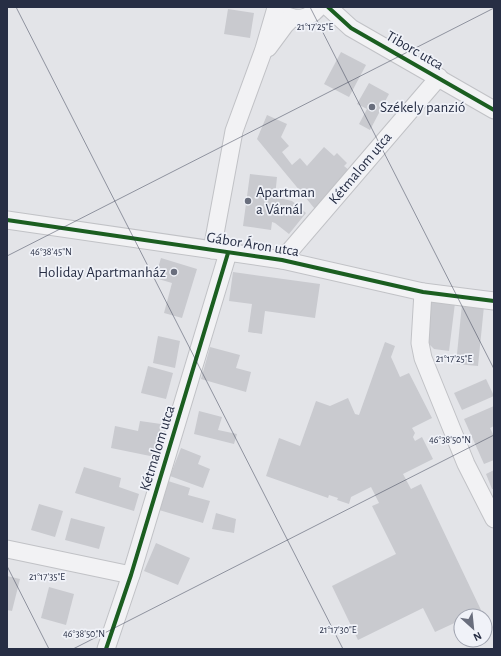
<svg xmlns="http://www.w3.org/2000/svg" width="501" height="656" viewBox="0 0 501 656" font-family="'Alegreya Sans',sans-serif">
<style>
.building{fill:#c9cacf}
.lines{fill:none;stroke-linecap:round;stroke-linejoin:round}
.minor-casing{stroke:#c1c2c6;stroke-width:19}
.minor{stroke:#f2f2f4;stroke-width:17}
.cycleway-casing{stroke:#f0f2f8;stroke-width:6}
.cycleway{stroke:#1b5e20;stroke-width:4}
.ticks{fill:none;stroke:#272e44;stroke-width:1;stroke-opacity:0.45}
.poi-dot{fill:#696e7d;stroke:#f0f2f8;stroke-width:1.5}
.labels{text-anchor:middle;stroke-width:3.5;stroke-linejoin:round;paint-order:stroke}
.street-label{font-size:15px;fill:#272e44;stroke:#f0f2f8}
.poi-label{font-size:15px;fill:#272e44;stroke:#f0f2f8;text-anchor:start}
.ticks-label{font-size:10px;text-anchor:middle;fill:#272e44;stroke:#f0f2f8;stroke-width:3.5;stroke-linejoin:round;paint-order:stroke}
</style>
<rect width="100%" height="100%" fill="#e3e4e8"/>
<g class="building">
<path d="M 228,9 L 254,13 L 250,38 L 224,34 Z"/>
<path d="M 341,52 L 366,65 L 349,97 L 324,84 Z"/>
<path d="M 369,83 L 389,94 L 370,130 L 359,124 L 367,109 L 357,104 Z"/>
<path d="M 267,115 L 287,124 L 281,137 L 289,146 L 282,152 L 292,165 L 300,158 L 307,166 L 324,147 L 334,156 L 337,153 L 347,163 L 344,166 L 350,171 L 315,209 L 257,139 Z"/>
<path d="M 250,174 L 277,177 L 275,197 L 292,201 L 306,213 L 289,234 L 275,223 L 272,222 L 271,230 L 243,226 Z"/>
<path d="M 161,258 L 197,269 L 182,318 L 164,313 L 172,283 L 155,278 Z"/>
<path d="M 233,272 L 320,284 L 315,318 L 265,311 L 262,334 L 248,332 L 252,304 L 229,301 Z"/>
<path d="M 430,300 L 455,303 L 449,351 L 434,349 L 425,340 Z"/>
<path d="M 462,304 L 484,306 L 478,366 L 456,364 Z"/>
<path d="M 158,336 L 180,341 L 175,368 L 153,363 Z"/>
<path d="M 385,342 L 395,346 L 391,357 L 400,377 L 409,373 L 432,418 L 412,428 L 415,433 L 413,437 L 415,441 L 422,437 L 433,459 L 403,474 L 411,489 L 421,484 L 481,610 L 468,616 L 461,616 L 461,620 L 435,632 L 423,608 L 358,640 L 332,586 L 396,554 L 372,506 L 379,503 L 371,487 L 351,497 L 349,504 L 337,500 L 338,498 L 329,495 L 328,498 L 266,476 L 279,438 L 300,446 L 316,401 L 330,406 L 348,398 L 355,414 L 359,415 Z"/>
<path d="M 210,347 L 240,355 L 236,368 L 251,372 L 246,392 L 201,379 Z"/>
<path d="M 148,366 L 173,373 L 166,399 L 141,393 Z"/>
<path d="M 486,379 L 494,396 L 462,410 L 454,393 Z"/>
<path d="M 494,406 L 494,426 L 490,428 L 494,436 L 494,460 L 484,464 L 464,419 Z"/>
<path d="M 199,411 L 222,417 L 218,430 L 237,434 L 234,444 L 194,434 Z"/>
<path d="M 140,421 L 161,424 L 155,457 L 111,448 L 115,426 L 138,431 Z"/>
<path d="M 181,448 L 201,456 L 198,464 L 210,469 L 203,488 L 170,476 Z"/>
<path d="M 84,467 L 121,478 L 119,487 L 139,494 L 134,511 L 75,493 Z"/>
<path d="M 494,470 L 494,489 L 492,489 L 486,474 Z"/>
<path d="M 168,481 L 190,488 L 188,495 L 210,501 L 203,523 L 159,510 Z"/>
<path d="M 39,504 L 63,511 L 55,537 L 31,530 Z"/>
<path d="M 216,513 L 236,519 L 234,533 L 212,529 Z"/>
<path d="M 71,518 L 105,527 L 99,549 L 65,540 Z"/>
<path d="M 156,543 L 190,558 L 178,585 L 144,571 Z"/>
<path d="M 7,576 L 20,579 L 12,611 L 7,610 Z"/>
<path d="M 49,587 L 74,594 L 66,625 L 41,618 Z"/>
</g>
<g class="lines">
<g class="minor-casing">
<g id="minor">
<path d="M 328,7 L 351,28 L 494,110"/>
<path d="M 283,14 C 297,21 308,20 319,7"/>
<path d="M 268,48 L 285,25 L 292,18"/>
<path d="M 7,220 L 282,260 L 423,292 L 494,301"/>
<path d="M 212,250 L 234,131 L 264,49 L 276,8"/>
<path d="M 282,260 L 439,77"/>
<path d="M 423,292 L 420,343 L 423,358 L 466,464 L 494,519"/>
<path d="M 7,549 L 131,575"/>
<path d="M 106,649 L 131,575 L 228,253"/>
</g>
</g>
<use href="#minor" class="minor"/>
<g class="cycleway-casing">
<g id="cycleway">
<path d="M 328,7 L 351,28 L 494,110"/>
<path d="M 7,220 L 282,260 L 423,292 L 494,301"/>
<path d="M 106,649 L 131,575 L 228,253"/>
</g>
</g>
<use href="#cycleway" class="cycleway"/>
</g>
<path class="ticks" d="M 16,7 L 343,649M 310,7 L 494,369M 7,256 L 494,8M 7,566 L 49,649M 73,649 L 494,435"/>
<g class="poi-dot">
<circle cx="372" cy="107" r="4"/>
<circle cx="248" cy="201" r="4"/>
<circle cx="174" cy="272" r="4"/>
</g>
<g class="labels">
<g class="street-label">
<text transform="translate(415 50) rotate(30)" y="5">Tiborc utca</text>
<text transform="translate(360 168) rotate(-50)" y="5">Kétmalom utca</text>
<text transform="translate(253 244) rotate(9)" y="5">Gábor Áron utca</text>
<text transform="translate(157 448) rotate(-73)" y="5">Kétmalom utca</text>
</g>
<g class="poi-label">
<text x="380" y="112">Székely panzió</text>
<text x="256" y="197">Apartman<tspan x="256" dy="17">a Várnál</tspan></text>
<text x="166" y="277" text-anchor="end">Holiday Apartmanház</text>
</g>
</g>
<g class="ticks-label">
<text x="315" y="30">21°17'25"E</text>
<text x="51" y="255">46°38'45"N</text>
<text x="454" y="362">21°17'25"E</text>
<text x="450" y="443">46°38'50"N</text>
<text x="47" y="580">21°17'35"E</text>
<text x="338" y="633">21°17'30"E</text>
<text x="84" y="637">46°38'50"N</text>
</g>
<rect width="501" height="656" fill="none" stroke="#272e44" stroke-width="16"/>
<g transform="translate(473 628) rotate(153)"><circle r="19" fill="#f0f2f8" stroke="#a0a4b0"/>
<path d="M0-3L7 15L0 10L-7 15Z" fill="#696e7d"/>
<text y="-6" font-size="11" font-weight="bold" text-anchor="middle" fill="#272e44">N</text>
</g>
</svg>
